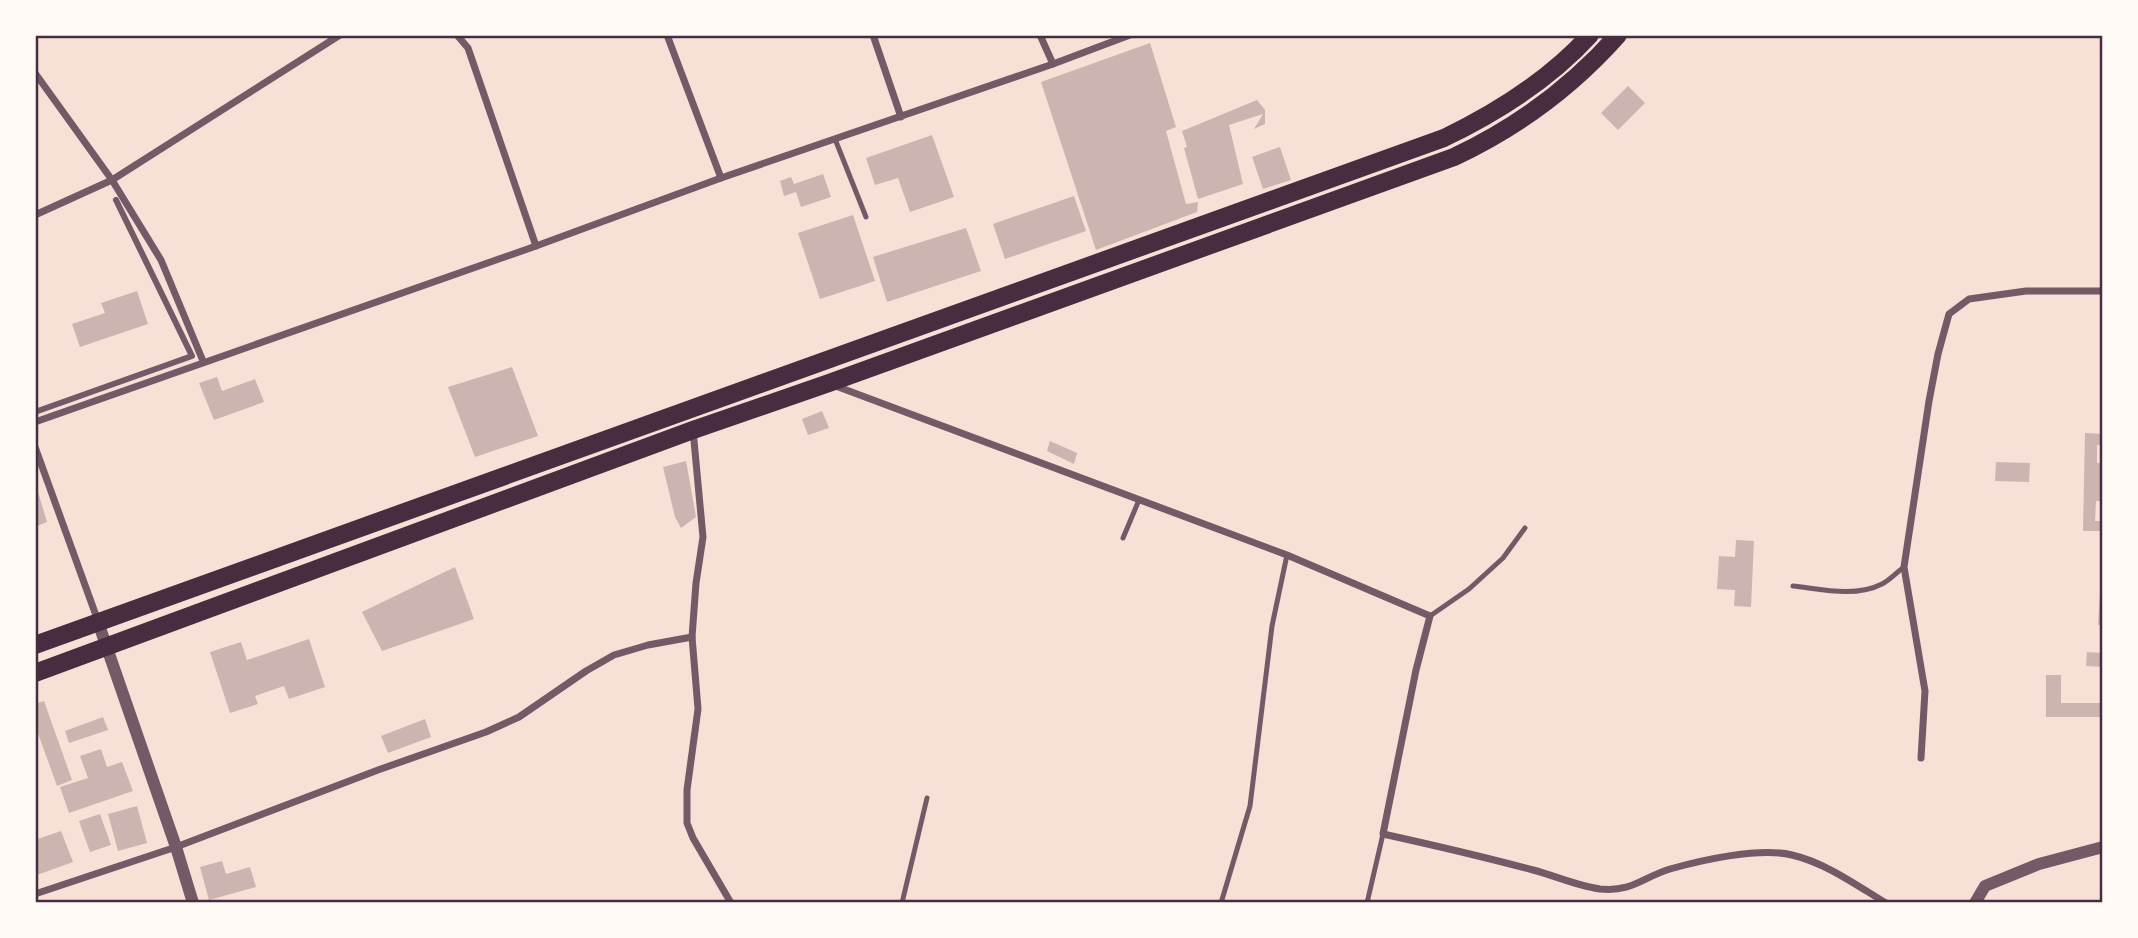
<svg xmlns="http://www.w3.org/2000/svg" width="2138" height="938" viewBox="0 0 2138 938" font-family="'Noto Serif',serif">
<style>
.building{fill:#ccb4b1}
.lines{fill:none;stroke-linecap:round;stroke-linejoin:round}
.service{stroke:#755966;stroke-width:5}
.pedestrian{stroke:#755966;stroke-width:6}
.minor{stroke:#755966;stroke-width:7}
.tertiary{stroke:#755966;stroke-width:12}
.primary{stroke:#4a2c40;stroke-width:18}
.neatline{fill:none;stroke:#4a2c40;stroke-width:2.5}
</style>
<rect width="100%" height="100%" fill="#f7e1d7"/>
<g class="building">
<path d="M 1150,43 L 1176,127 L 1166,131 L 1186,204 L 1198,202 L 1197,212 L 1096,250 L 1041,82 Z"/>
<path d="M 1628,86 L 1645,103 L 1618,130 L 1601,113 Z"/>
<path d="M 1257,100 L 1265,110 L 1265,124 L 1254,129 L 1263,114 L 1229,125 L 1243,184 L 1198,199 L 1184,148 L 1187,147 L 1182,131 Z"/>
<path d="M 932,135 L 954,197 L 910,212 L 898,178 L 875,185 L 866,158 Z"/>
<path d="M 1280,147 L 1291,180 L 1263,189 L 1252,157 Z"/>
<path d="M 823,174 L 831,197 L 801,207 L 796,192 L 784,196 L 780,181 L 791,177 L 794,184 Z"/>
<path d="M 1074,196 L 1086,231 L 1005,259 L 993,224 Z"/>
<path d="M 853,215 L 875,281 L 820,299 L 798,233 Z"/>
<path d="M 966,228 L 981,271 L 887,302 L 873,257 Z"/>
<path d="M 137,291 L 148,324 L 80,347 L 72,324 L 105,313 L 101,303 Z"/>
<path d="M 512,367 L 538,436 L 475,457 L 448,387 Z"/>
<path d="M 217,377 L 222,391 L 255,379 L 264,402 L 214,420 L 199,383 Z"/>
<path d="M 822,411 L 829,428 L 808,435 L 802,419 Z"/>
<path d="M 2085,433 L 2103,434 L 2103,445 L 2097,445 L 2097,463 L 2103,463 L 2103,501 L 2096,501 L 2095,521 L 2103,521 L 2103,531 L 2083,531 Z"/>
<path d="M 1050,441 L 1077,453 L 1074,464 L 1047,451 Z"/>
<path d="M 686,461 L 696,517 L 681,528 L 675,517 L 663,467 Z"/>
<path d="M 1996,462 L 2030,463 L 2029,482 L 1995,481 Z"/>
<path d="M 35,482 L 47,522 L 35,527 Z"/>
<path d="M 1736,540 L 1754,541 L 1751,607 L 1734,606 L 1735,590 L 1717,589 L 1719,556 L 1735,557 Z"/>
<path d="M 455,567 L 474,619 L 382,651 L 362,612 Z"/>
<path d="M 2101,579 L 2103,580 L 2103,625 L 2098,625 Z"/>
<path d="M 309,639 L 325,687 L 289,699 L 284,686 L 255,696 L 258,704 L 230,713 L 210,652 L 241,642 L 247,660 Z"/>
<path d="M 2087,652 L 2103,653 L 2103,667 L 2086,666 Z"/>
<path d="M 2046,675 L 2061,675 L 2061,703 L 2103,703 L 2103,717 L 2046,717 Z"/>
<path d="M 44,701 L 72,780 L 57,786 L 35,725 L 35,704 Z"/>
<path d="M 103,717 L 108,730 L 69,743 L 65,731 Z"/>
<path d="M 425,719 L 431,737 L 388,753 L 381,736 Z"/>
<path d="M 101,749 L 107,767 L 122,762 L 133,791 L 69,813 L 60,787 L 88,778 L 80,756 Z"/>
<path d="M 137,806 L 147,843 L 118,851 L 108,814 Z"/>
<path d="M 100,814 L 111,845 L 90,852 L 79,821 Z"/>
<path d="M 61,831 L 73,862 L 37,875 L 35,869 L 35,840 Z"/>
<path d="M 222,861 L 226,874 L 250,867 L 256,887 L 209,900 L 200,867 Z"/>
</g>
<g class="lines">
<g class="service">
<path d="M 835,139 L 866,217"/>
<path d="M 1123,538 L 1139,500"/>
<path d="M 1793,586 C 1820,589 1855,598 1882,584 C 1890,580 1897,572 1904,567"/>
<path d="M 1430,616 L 1469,589 L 1503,558 L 1525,528"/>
<path d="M 902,903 L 927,798"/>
<path d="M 1221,903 L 1250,806 L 1272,626 L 1287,555"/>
<path d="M 1367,903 L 1383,834"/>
</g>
<path class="pedestrian" d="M 35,412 L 192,356 L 116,200"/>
<g class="minor">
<path d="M 457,35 L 468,48 L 536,246"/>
<path d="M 667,35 L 721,178"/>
<path d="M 873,35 L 901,117"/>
<path d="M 1040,35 L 1053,64"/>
<path d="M 35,73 L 112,180 L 161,260 L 203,361"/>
<path d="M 35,215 L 112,180 L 340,35"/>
<path d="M 833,385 L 1287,555 L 1430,616 L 1416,670 L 1383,834 C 1433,845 1484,857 1533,870 C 1556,876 1577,886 1600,889 C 1633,892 1641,878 1670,869 C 1702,860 1759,847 1792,855 C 1826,863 1856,885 1886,903"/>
<path d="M 35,422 L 536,246 L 721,178 L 1053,64 L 1130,35"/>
<path d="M 693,430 L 703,537 L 696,583 L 692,637 L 698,709 L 687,790 L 687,823 L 693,838 L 731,903"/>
<path d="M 35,447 L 98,621"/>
<path d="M 1921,758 L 1925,691 L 1904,567 L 1929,401 L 1938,354 L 1949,314 L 1969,299 L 2026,291 L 2103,291"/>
<path d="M 35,894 L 176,847 L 378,770 L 486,732 L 519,717 L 586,671 L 614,655 L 648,645 L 692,637"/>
</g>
<g class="tertiary">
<path d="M 98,622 L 176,847 L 193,903"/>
<path d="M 1975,903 L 1985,886 L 2039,864 L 2103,847"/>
</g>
<g class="primary">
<path d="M 35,645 L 1444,138 C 1498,112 1549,80 1590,35"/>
<path d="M 35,673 L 693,430 L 829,383 L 1454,157 C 1518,127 1571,88 1618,35"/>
</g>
</g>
<rect width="2138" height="938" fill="none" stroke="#fffaf5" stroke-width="74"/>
<rect x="37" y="37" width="2064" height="864" class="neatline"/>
</svg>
